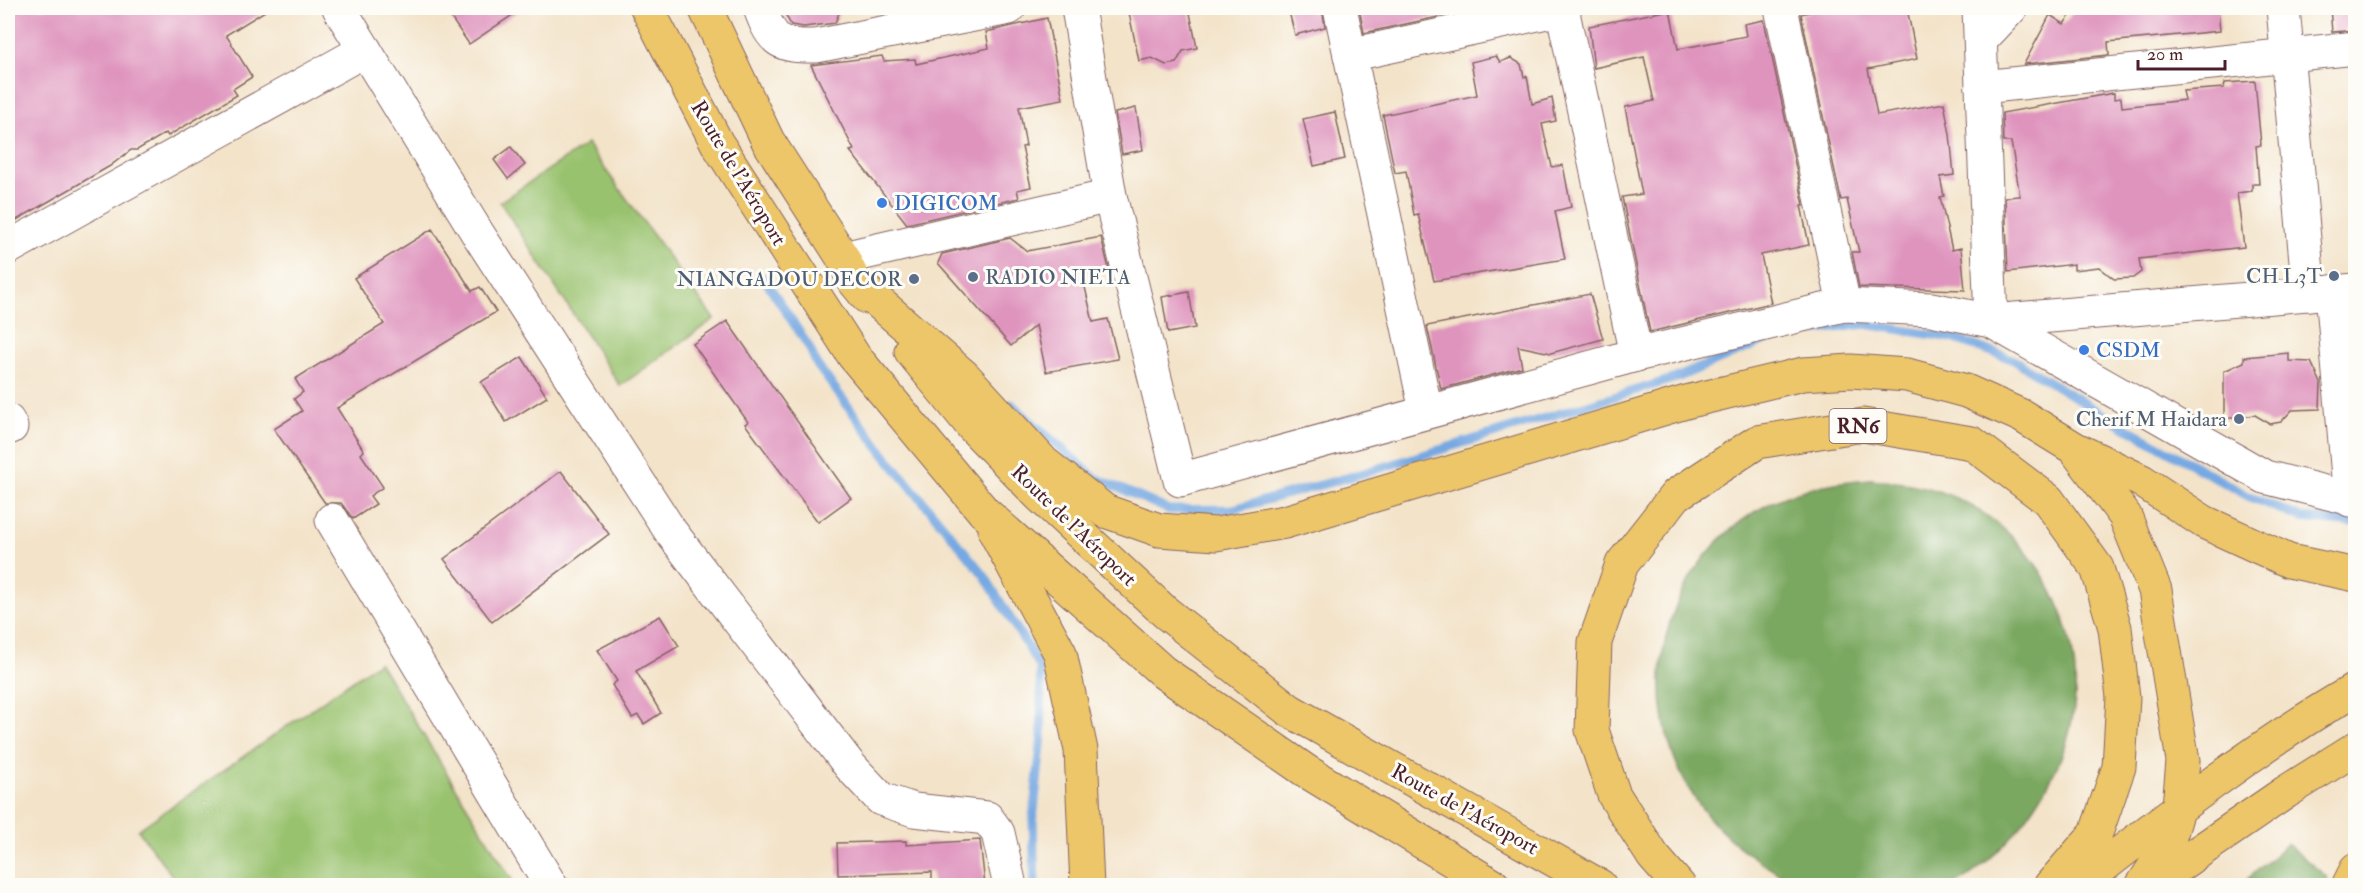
<svg xmlns="http://www.w3.org/2000/svg" width="2363" height="893" viewBox="0 0 2363 893" font-family="'IM FELL Double Pica',serif">
<style>
.green{fill:#99c26e;stroke:#72704c;stroke-width:1.5}
.forest{fill:#7aa861;stroke:#626446;stroke-width:1.5}
.lines{fill:none;stroke-linecap:round;stroke-linejoin:round}
.stream{stroke:#76a8e2;stroke-width:9}
.building{fill:#df94be}
.minor-casing{stroke:#856462;stroke-width:35}
.major-casing{stroke:#856462;stroke-width:35}
.highway-casing{stroke:#856462;stroke-width:35}
.minor{stroke:#fff;stroke-width:33}
.major{stroke:#ecc669;stroke-width:33}
.highway{stroke:#ecc669;stroke-width:33}
.shop-dot{fill:#3f7fe0;stroke:#fdfcf7;stroke-width:2}
.service-dot{fill:#5c6f8a;stroke:#fdfcf7;stroke-width:2}
.labels{text-anchor:middle;stroke-width:6;stroke-linejoin:round;paint-order:stroke}
.shield{fill:#fdfcf7;stroke:#806168;stroke-width:1.5}
.shield-label{font-size:20px;font-weight:bold;fill:#4a1f2b}
.street-label{font-size:21px;fill:#4a1f2b;stroke:#fdfcf7}
.shop-label{font-size:21px;fill:#366cbe;stroke:#fdfcf7;text-anchor:start}
.service-label{font-size:21px;fill:#4e5e75;stroke:#fdfcf7;text-anchor:end}
</style>
<rect width="100%" height="100%" fill="#fdfcf7"/>
<filter id="ink" filterUnits="userSpaceOnUse"><feTurbulence type="fractalNoise" baseFrequency=".0167" numOctaves="2"/><feDisplacementMap in="SourceGraphic" scale="12" xChannelSelector="R" yChannelSelector="G"/><feConvolveMatrix kernelMatrix="1 2 1 2 8 2 1 2 1" color-interpolation-filters="sRGB"/></filter>
<filter id="wash" filterUnits="userSpaceOnUse"><feTurbulence type="fractalNoise" baseFrequency=".008" numOctaves="4" result="noise"/><feDisplacementMap in="SourceGraphic" scale="24" xChannelSelector="R" yChannelSelector="G"/><feGaussianBlur stdDeviation="1.35" result="paint"/><feColorMatrix in="noise" values="0 0 0 0 0 0 0 0 0 0 0 0 0 0 0 0 0 1.4 0 .05"/><feComposite in="paint" operator="in"/></filter>
<g filter="url(#wash)">
<rect width="100%" height="100%" fill="#f3e3c9"/>
<g class="green">
<path d="M 587,144 L 714,319 L 620,386 L 500,202 Z"/>
<path d="M 379,662 L 515,885 L 179,885 L 138,830 Z"/>
</g>
<g class="forest">
<path d="M 1871,479 C 1902,482 1932,486 1960,500 C 2045,541 2095,645 2068,737 C 2058,771 2041,800 2019,828 C 2006,844 1969,882 1949,886 C 1919,890 1881,886 1850,886 C 1836,886 1818,889 1804,886 C 1788,882 1751,856 1737,845 C 1630,757 1636,590 1753,513 C 1789,490 1829,482 1871,479 Z"/>
<path d="M 2287,844 L 2328,878 L 2325,885 L 2241,885 Z"/>
</g>
<g class="lines">
<g class="stream">
<path d="M 764,278 L 809,347 L 817,365 L 887,458 L 984,575 L 1040,667 L 1042,736 L 1033,819 L 1035,886"/>
<path d="M 1789,334 L 1865,324 L 1952,338 L 2012,359 L 2099,412 L 2248,496 L 2301,518 L 2356,523"/>
<path d="M 1011,404 L 1094,477 L 1169,510 L 1233,509 L 1357,475 L 1676,378 L 1770,338"/>
</g>
</g>
<g id="blocks">
<g class="building">
<path d="M 8,8 L 270,8 L 226,35 L 252,77 L 233,89 L 237,95 L 168,136 L 166,133 L 137,150 L 131,150 L 110,166 L 8,225 Z"/>
<path d="M 444,8 L 523,8 L 469,44 Z"/>
<path d="M 782,8 L 841,8 L 835,23 L 804,27 L 791,25 Z"/>
<path d="M 1128,8 L 1189,8 L 1197,48 L 1183,51 L 1176,63 L 1166,65 L 1152,58 L 1139,61 Z"/>
<path d="M 1288,8 L 1322,8 L 1325,27 L 1295,35 Z"/>
<path d="M 1359,8 L 1437,8 L 1438,17 L 1364,33 Z"/>
<path d="M 1809,8 L 1907,8 L 1917,59 L 1868,69 L 1877,115 L 1944,103 L 1950,134 L 1954,175 L 1940,177 L 1944,196 L 1940,197 L 1952,250 L 1961,248 L 1965,290 L 1859,287 L 1852,252 L 1859,252 L 1847,199 L 1841,200 L 1801,14 L 1810,12 Z"/>
<path d="M 2082,8 L 2218,8 L 2220,31 L 2108,42 L 2109,55 L 2024,64 L 2050,15 L 2064,24 L 2075,9 Z"/>
<path d="M 2330,8 L 2355,8 L 2355,30 L 2332,32 Z"/>
<path d="M 1670,10 L 1678,49 L 1746,36 L 1744,24 L 1764,20 L 1804,205 L 1801,205 L 1809,245 L 1761,255 L 1771,303 L 1650,332 L 1622,197 L 1642,194 L 1625,107 L 1654,101 L 1644,57 L 1594,68 L 1589,26 Z"/>
<path d="M 1047,18 L 1063,99 L 1019,107 L 1026,146 L 1022,147 L 1031,187 L 1017,190 L 1019,198 L 907,224 L 850,151 L 854,150 L 811,65 L 882,56 L 884,61 L 915,59 L 916,64 L 989,48 L 986,32 Z"/>
<path d="M 1496,56 L 1500,62 L 1511,58 L 1521,64 L 1524,77 L 1527,76 L 1532,104 L 1552,98 L 1556,121 L 1542,124 L 1552,167 L 1563,165 L 1571,207 L 1555,211 L 1565,259 L 1434,281 L 1418,214 L 1414,215 L 1406,171 L 1395,173 L 1383,115 L 1477,95 L 1471,62 Z"/>
<path d="M 2255,81 L 2261,145 L 2256,146 L 2259,184 L 2252,184 L 2252,191 L 2237,193 L 2244,247 L 2139,259 L 2141,272 L 2133,278 L 2114,279 L 2099,267 L 2074,270 L 2074,264 L 2008,272 L 2005,197 L 2020,196 L 2011,142 L 2003,142 L 2002,113 L 2114,93 L 2114,99 L 2121,98 L 2122,107 L 2185,100 L 2183,91 L 2224,88 L 2225,83 Z"/>
<path d="M 1136,108 L 1143,150 L 1122,154 L 1115,113 Z"/>
<path d="M 1335,112 L 1345,159 L 1314,166 L 1303,119 Z"/>
<path d="M 511,147 L 525,165 L 508,179 L 494,160 Z"/>
<path d="M 432,229 L 472,291 L 480,287 L 496,312 L 337,408 L 364,451 L 361,454 L 383,487 L 370,496 L 376,504 L 353,519 L 341,503 L 325,503 L 274,429 L 302,411 L 294,399 L 303,392 L 295,379 L 384,324 L 354,278 Z"/>
<path d="M 1101,237 L 1109,269 L 1082,274 L 1093,322 L 1108,319 L 1118,359 L 1046,372 L 1036,325 L 1011,346 L 938,263 L 942,254 L 1010,238 L 1027,251 Z"/>
<path d="M 1189,292 L 1195,328 L 1168,333 L 1162,297 Z"/>
<path d="M 1590,294 L 1603,339 L 1551,353 L 1518,346 L 1522,367 L 1441,389 L 1427,326 Z"/>
<path d="M 727,321 L 851,498 L 818,522 L 745,424 L 748,422 L 693,344 Z"/>
<path d="M 2289,353 L 2289,361 L 2311,362 L 2321,383 L 2320,409 L 2292,410 L 2281,422 L 2270,424 L 2255,415 L 2224,419 L 2224,371 L 2244,362 L 2244,357 Z"/>
<path d="M 522,357 L 547,397 L 506,422 L 481,382 Z"/>
<path d="M 561,471 L 609,534 L 492,622 L 444,559 Z"/>
<path d="M 660,616 L 679,646 L 636,671 L 661,713 L 644,724 L 638,715 L 632,718 L 612,685 L 617,681 L 597,650 Z"/>
<path d="M 980,840 L 985,885 L 932,885 L 932,872 L 838,875 L 837,843 L 906,841 L 906,845 Z"/>
</g>
</g>
</g>
<g filter="url(#ink)">
<use href="#blocks" fill-opacity="0" stroke="#856462" stroke-width="1.5"/>
<g class="lines">
<g class="minor-casing">
<g id="minor">
<path d="M 339,8 L 478,234 L 671,532 L 850,766 L 881,799 L 914,810 L 987,818 L 998,833 L 1010,886"/>
<path d="M 760,8 C 772,42 780,47 816,46 L 1009,8"/>
<path d="M 1078,8 L 1110,196 L 1180,480 L 1636,355 L 1844,305 L 1931,309 L 1991,321 L 2265,477 L 2356,500"/>
<path d="M 1340,8 L 1426,411"/>
<path d="M 1562,8 L 1636,355"/>
<path d="M 1781,8 L 1844,305"/>
<path d="M 1979,8 L 1991,321 L 2356,290"/>
<path d="M 2283,8 L 2309,294"/>
<path d="M 1981,40 L 2011,8"/>
<path d="M 1350,55 L 1565,8"/>
<path d="M 1982,87 L 2356,48"/>
<path d="M 8,248 L 365,50"/>
<path d="M 843,258 L 1110,196"/>
<path d="M 2332,292 L 2350,500"/>
<path d="M 8,421 L 11,427"/>
<path d="M 332,520 L 551,886"/>
</g>
</g>
<g class="major-casing">
<g id="major">
<path d="M 2078,886 C 2167,816 2257,746 2356,689"/>
<path d="M 2149,886 L 2286,792 L 2356,748"/>
</g>
</g>
<g class="highway-casing">
<g id="highway">
<path d="M 647,8 L 717,143 L 854,356 L 984,512 L 1163,672 L 1306,771 L 1494,886"/>
<path d="M 705,8 L 768,141 L 843,258 L 854,281 L 867,297"/>
<path d="M 854,281 L 964,376 L 1044,463 L 1105,511 L 1159,530 L 1216,534 L 1285,522 L 1686,402 L 1803,374 L 1851,371 L 1907,375 L 1966,391 L 2022,416 L 2074,448 L 2125,516 L 2155,590 L 2183,761 L 2179,806 L 2167,847 L 2142,886"/>
<path d="M 911,351 L 973,427 L 1041,497 L 1165,612 L 1289,710 L 1600,886"/>
<path d="M 2078,450 L 2142,481 L 2204,522 L 2289,561 L 2356,575"/>
<path d="M 995,532 L 1060,653 L 1081,750 L 1087,886"/>
<path d="M 1679,886 L 1653,856 L 1614,795 L 1592,730 L 1595,642 L 1622,564 L 1676,495 L 1757,442 L 1863,425 L 1972,443 L 2048,500 L 2097,568 L 2115,628 L 2123,697 L 2119,767 L 2096,833 L 2050,886"/>
<path d="M 2348,886 L 2356,870"/>
</g>
</g>
<use href="#minor" class="minor"/>
<use href="#major" class="major"/>
<use href="#highway" class="highway"/>
</g>
</g>
<g class="shop-dot">
<circle cx="882" cy="203" r="6"/>
<circle cx="2084" cy="350" r="6"/>
</g>
<g class="service-dot">
<circle cx="2334" cy="276" r="6"/>
<circle cx="973" cy="277" r="6"/>
<circle cx="914" cy="279" r="6"/>
<circle cx="2239" cy="419" r="6"/>
</g>
<g class="labels">
<rect class="shield" x="1829.5" y="409" width="57" height="34" rx="4.5"/>
<g class="shield-label">
<text x="1858" y="433">RN6</text>
</g>
<g class="street-label">
<text transform="translate(739 173) rotate(59)" y="7">Route de l'Aéroport</text>
<text transform="translate(1074 525) rotate(44)" y="7">Route de l'Aéroport</text>
<text transform="translate(1465 809) rotate(29)" y="7">Route de l'Aéroport</text>
</g>
<g class="shop-label">
<text x="894" y="210">DIGICOM</text>
<text x="2096" y="357">CSDM</text>
</g>
<g class="service-label">
<text x="2322" y="283">CH L3T</text>
<text x="985" y="284" text-anchor="start">RADIO NIETA</text>
<text x="902" y="286">NIANGADOU DECOR</text>
<text x="2227" y="426">Cherif M Haidara</text>
</g>
</g>
<rect width="2363" height="893" fill="none" stroke="#fdfcf7" stroke-width="30"/>
<path d="M2138 60v9h87v-9" fill="none" stroke="#4a1f2b" stroke-width="3"/>
<text x="2147" y="60" font-size="18" fill="#4a1f2b" stroke="#fdfcf7" stroke-width="4.5" paint-order="stroke">20 m</text>
</svg>
